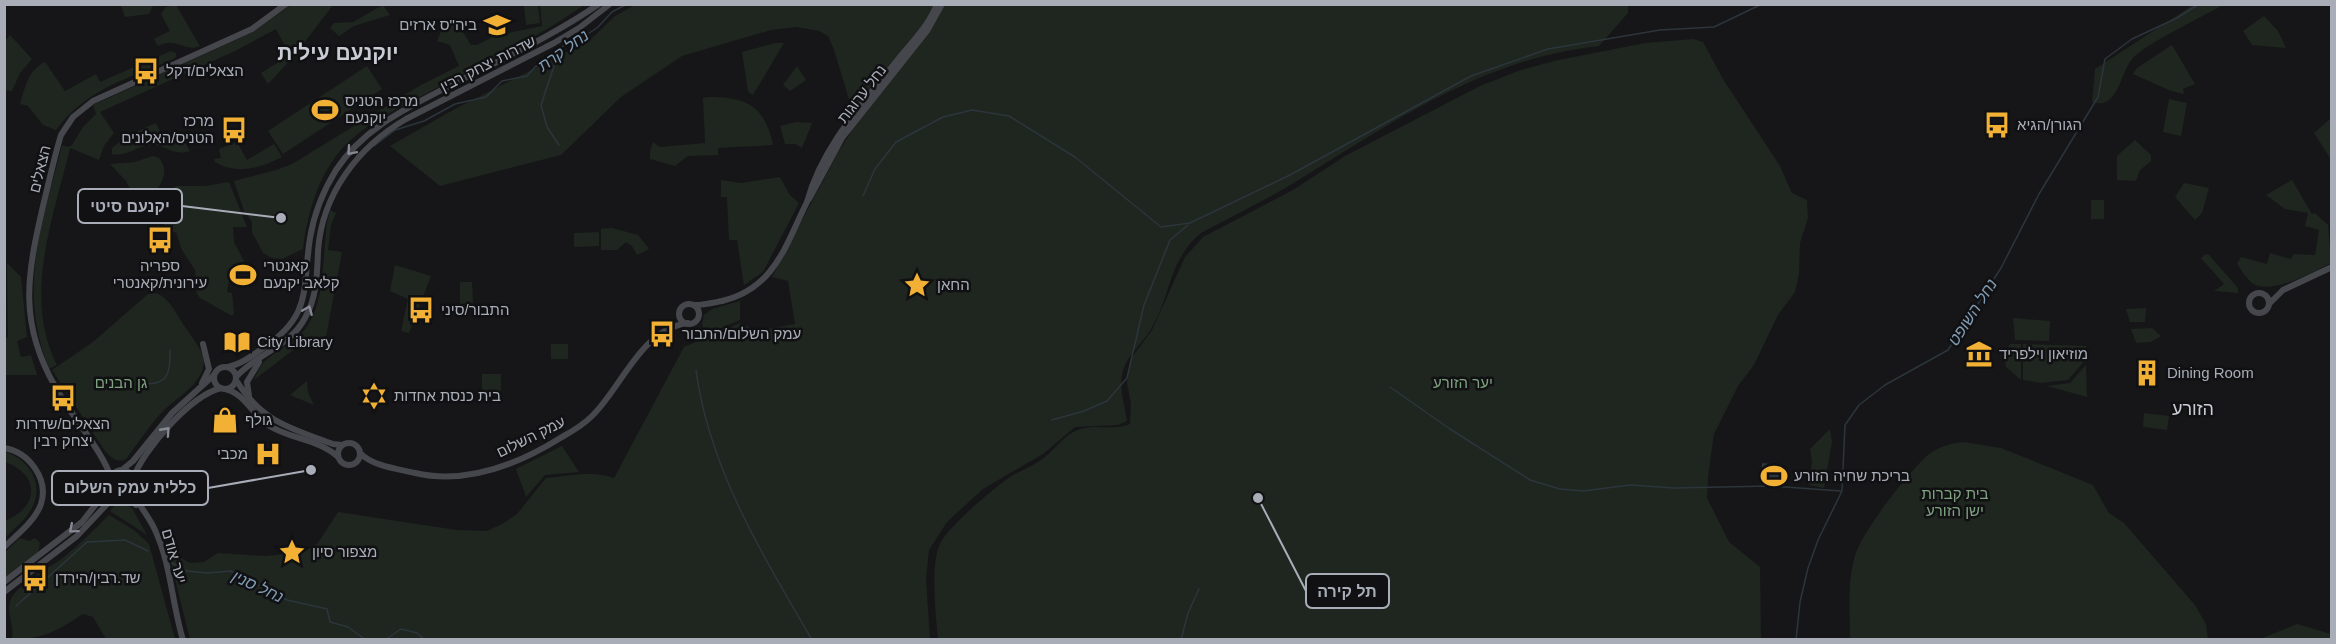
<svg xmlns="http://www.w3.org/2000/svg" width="2336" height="644" viewBox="0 0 2336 644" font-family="Helvetica,Heebo,sans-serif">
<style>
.green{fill:#1e261f}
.water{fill:#2c353c}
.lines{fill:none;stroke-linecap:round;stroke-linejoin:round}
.stream{stroke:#2c353c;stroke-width:1.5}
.secondary{stroke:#45474d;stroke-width:6}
.oneway{stroke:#858993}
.labels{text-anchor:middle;stroke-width:5;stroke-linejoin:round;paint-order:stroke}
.poi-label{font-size:15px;fill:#a8adb8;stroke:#111113;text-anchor:start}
.street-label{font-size:15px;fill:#a8adb8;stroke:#111113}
.park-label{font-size:15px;fill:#7fa381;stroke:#111113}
.water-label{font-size:16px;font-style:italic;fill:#7f9bb3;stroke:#111113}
.quarter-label{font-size:18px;fill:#c9ccd4;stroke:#111113}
.district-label{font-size:21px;font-weight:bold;fill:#c9ccd4;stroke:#111113}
.leader{fill:none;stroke:#a8adb8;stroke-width:2}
.callout-dot{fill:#a8adb8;stroke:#111113;stroke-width:2}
.callout{fill:#111113;stroke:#a8adb8;stroke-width:2}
.callout-label{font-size:16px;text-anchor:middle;font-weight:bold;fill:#a8adb8}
</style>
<rect width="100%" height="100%" fill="#161618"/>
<g class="green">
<path d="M 121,5 L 153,6 L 149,14 L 125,17 Z"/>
<path d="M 176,5 L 200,46 C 185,53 177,36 158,46 L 154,39 L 170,31 L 161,14 L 166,7 Z"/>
<path d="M 291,5 L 333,5 L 301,47 L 286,48 L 276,29 L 235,51 L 100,112 L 114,133 L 104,146 L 99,160 L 70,148 C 54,216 22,297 57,365 L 49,369 C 17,287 42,226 62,145 L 68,147 L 72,145 L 83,127 L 96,114 L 93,105 L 253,32 Z"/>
<path d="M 383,5 L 390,15 L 354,26 L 339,36 L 330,28 L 334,23 L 353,22 Z"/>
<path d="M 538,5 L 540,23 L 526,25 L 524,6 Z"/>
<path d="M 540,5 L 584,5 C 536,39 481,64 429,92 C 396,110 360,125 336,156 C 316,183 307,217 303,249 L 282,259 L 272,258 L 263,253 L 252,232 L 252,222 L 244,211 L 234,181 L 276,170 L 292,164 L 421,85 L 459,66 L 450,45 L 437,41 L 444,24 L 454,17 L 471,45 L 477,45 L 494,36 L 542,26 Z"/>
<path d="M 635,5 L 1628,5 L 1628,13 L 1599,46 C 1482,59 1395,121 1297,181 C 1266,200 1233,216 1201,233 C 1167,262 1172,295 1151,329 C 1141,346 1126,355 1122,375 C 1119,388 1125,407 1127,421 L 1118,425 L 1075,427 L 1043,454 L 983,489 L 947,522 L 929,550 L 926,579 L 930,639 L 190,639 L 166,543 L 177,556 L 190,563 L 204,562 L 218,553 L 266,556 L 304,552 L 318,543 L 338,512 L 457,530 L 487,531 L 502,524 L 517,514 L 546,478 C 566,476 595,470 614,478 L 684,347 L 740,323 L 757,331 L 795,324 L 788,281 L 772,277 L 837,154 L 860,118 L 852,109 L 834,50 L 828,36 L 819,31 L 796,27 L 771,30 L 682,56 L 621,97 L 561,155 L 440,186 L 390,146 L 453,110 L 590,40 L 615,16 Z"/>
<path d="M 2193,5 L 2223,5 C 2204,16 2143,45 2132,59 C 2120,73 2118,111 2092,102 L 2095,69 Z"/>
<path d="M 2264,16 L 2278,31 L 2286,48 L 2252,45 L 2243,31 Z"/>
<path d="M 10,35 L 32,59 L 20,73 L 12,91 L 4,90 L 5,41 Z"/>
<path d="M 1693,39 L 1703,42 L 1723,79 L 1780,166 L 1792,193 L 1807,200 L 1808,218 L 1800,243 L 1799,274 L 1795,292 L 1778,315 L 1754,365 L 1738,386 L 1714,434 L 1708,477 L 1707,498 L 1729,542 L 1760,567 L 1761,639 L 938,639 C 936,616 930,564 940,544 C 948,526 996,486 1013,475 C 1022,470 1033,466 1041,460 C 1054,451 1065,433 1081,429 C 1097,424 1112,431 1130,424 L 1131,404 L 1127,383 L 1130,360 L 1152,330 L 1185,257 L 1203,237 L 1293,190 L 1345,156 L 1480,86 L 1518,71 L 1554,61 L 1645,43 Z"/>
<path d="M 775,43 L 784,43 L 753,95 L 748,92 L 742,52 Z"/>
<path d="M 2172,45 L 2195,84 L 2183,89 L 2184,94 L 2171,91 L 2133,74 L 2137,68 Z"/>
<path d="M 171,51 L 176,53 L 176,57 L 173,59 C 128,79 87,88 56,130 L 43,125 L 28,106 L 20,104 C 25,88 28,70 45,62 L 65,91 L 96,74 L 100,82 Z"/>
<path d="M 294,56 L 268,84 L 261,73 L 282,60 Z"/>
<path d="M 367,66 L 382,89 L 283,154 L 268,131 Z"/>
<path d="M 797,66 L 806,80 L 790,91 L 783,85 Z"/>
<path d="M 709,97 C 747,97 765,106 773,145 L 718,148 L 718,155 L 688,156 L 675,166 L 650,159 L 650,151 L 653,142 L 660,147 L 705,143 L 703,98 Z"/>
<path d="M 2169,99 L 2187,103 L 2181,136 L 2163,132 Z"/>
<path d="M 2331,118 L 2332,157 L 2330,158 L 2314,133 Z"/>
<path d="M 796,122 L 812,123 L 802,148 L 795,144 L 785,144 L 780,126 Z"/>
<path d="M 156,123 L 164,140 L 179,133 L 190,151 C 171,157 165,143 149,145 C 135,147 127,157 112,154 L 112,148 L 127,136 Z"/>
<path d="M 2135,140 L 2151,155 L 2151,161 L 2140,170 L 2136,181 L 2117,180 L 2117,156 Z"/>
<path d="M 237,142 L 247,160 L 274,144 L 282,157 C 262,168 236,175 215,162 L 214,159 L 221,158 L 219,149 Z"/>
<path d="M 153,156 L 159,158 C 170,171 162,182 154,195 L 130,189 L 126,181 L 110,164 L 135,162 Z"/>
<path d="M 780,177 L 790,195 L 799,203 L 763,272 L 744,285 L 737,240 L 729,240 L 727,197 L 721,197 L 721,180 L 741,183 Z"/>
<path d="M 2292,180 L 2312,214 L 2315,213 L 2328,225 L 2331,263 C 2314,272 2270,296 2252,283 C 2246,278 2241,270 2237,264 L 2241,257 L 2267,264 L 2270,253 L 2291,259 L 2294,254 L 2315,255 L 2319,230 L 2305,226 L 2308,213 L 2285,209 L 2266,195 Z"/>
<path d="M 229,182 L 247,227 L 233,227 L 234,242 L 244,261 C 230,272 230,275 227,292 L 232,293 L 234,313 L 232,316 L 200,298 L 197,294 L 195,270 L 182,250 L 176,232 L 164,235 C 163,218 163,199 176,186 L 205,186 Z"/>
<path d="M 2184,183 L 2209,188 L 2202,213 L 2195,220 L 2175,197 Z"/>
<rect x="2091" y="200" width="13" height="19"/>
<path d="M 330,210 L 336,213 L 331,225 L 328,250 L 342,252 L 324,347 L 302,346 L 297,347 L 254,380 C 256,374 259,368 263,363 C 275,350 295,344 306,328 C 329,295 320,247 330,210 Z"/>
<path d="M 612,228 L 638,235 L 649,249 L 637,255 L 632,246 L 626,242 L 617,250 L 601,250 L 601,229 Z"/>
<path d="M 599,232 L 599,246 L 574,247 L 574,233 Z"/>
<path d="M 2206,254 L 2209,255 L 2238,288 L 2238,293 L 2214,291 L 2224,284 L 2201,258 Z"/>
<path d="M 7,263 L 21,277 L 27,337 L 17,341 L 21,357 L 31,355 L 37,375 L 5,375 L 5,338 L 8,337 Z"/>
<path d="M 395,265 L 431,276 L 409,333 L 401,331 L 408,299 L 390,291 Z"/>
<path d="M 460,282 L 472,282 L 473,303 L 460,304 Z"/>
<path d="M 154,293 C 167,295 175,311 182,322 C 188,333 204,350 204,362 C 202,385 177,397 163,411 C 149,426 138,443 126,459 C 116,463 112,458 105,451 L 52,370 L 93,342 L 148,294 Z"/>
<path d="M 740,301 L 740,320 L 705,335 L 702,324 L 704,315 L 712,309 Z"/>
<path d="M 2146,308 L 2145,322 L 2130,322 L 2126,309 Z"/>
<path d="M 2013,318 L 2050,321 L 2049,341 L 2015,340 Z"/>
<path d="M 2152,328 L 2161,336 L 2151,342 L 2136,343 L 2131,329 Z"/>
<rect x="551" y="344" width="17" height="15"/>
<path d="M 2010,344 L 2021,344 L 2021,380 L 2006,367 L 2004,354 Z"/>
<path d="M 2023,344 L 2086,346 L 2086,359 L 2068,380 L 2041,383 L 2023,380 Z"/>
<path d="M 2086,365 L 2087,397 L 2047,386 L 2070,383 Z"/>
<rect x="482" y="374" width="19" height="21"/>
<path d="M 307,381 L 308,392 L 314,405 L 290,395 Z"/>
<path d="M 2144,413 L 2169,416 L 2167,430 L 2143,427 Z"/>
<path d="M 1830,429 L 1832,442 L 1824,488 L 1809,485 L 1812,461 L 1810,449 Z"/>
<path d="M 1963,442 L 2001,448 L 2093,485 L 2109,513 L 2124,523 L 2195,605 L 2206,624 L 2208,639 L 1850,639 C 1850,613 1847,582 1855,556 C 1861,533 1913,465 1932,452 C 1942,446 1952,443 1963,442 Z"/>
<path d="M 562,446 L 579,472 L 545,475 L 526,497 L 516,469 Z"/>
<path d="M 5,452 C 32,460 47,489 28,514 C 22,523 12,530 5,538 L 5,521 C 39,507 41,475 5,462 Z"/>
<path d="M 122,502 L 132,508 L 147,535 L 110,511 L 116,504 Z"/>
<path d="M 109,515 L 134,530 L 149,544 L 175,639 L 106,639 L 93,617 L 83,614 C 59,630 42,640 12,639 C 15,626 5,611 11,599 C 19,583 50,568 65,556 C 80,544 95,529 109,515 Z"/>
<path d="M 20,538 L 29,541 L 35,538 L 40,543 L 38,553 L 5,577 L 5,552 Z"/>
<path d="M 2297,624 L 2331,634 L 2331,639 L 2260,639 Z"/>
</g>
<path class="water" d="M 1762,463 L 1779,465 L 1779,470 L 1788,471 L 1787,482 L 1761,480 Z"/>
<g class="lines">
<g class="stream">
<path d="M 559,51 L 541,105 L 547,127 L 559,145"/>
<path d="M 374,146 L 395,130 L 424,121 L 455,104 L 486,97 L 502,81 L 527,76 L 535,67 L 552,57 L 560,48 L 568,43 L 576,42 L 598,27 L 612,12 L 627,4"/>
<path d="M 863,196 L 875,169 L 896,142 L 943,117 L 972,110 L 1009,116 L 1075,157 L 1161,227 L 1190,223 L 1290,175 L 1471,76 L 1548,49 L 1660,30 L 1714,27 L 1762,4"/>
<path d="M 696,370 C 709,469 763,555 812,640"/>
<path d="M 136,383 C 165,387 171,378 170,350"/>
<path d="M 1390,387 L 1450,429 L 1530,480 L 1560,489 L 1583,491 L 1630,485 L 1674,488 L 1771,486 L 1841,491"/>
<path d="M 1052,420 L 1084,411 L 1107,401 L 1127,378 L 1144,305 L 1170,240 L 1188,225"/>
<path d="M 172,563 L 187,571 L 207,573 L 231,571 L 287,600 L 327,609 L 330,622 L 348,627 L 366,640"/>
<path d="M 16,606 L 87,542 L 125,540 L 148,551"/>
<path d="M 385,640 L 401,629 L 417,633 L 425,640"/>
<path d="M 1181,640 L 1188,613 L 1199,589"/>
<path d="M 1796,640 L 1800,602 L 1808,568 L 1818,540 L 1842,491 L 1845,425 L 1859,405 L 1885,385 L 1948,350 L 2001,268 L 2039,194 L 2098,97 L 2105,59 L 2132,39 L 2177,18 L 2199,4"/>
</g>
<g class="secondary">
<path d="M 809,199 L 842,138 L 927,31 L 942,4"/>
<circle cx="2259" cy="303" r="10"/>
<path d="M 2269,304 L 2283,290 L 2332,267"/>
<circle cx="689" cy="314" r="10"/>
<path d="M 694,305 C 704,305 712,303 722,301 C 775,288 785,246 807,202 C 822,146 864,102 899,58 C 913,41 929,25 937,4"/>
<circle cx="225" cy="378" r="11"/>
<path d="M 228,367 C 241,364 252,356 263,348 C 313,315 302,289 310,238 C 314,214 323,191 336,170 C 365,126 410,107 455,83 C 504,58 554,35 599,4"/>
<path d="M 236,377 C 256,354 290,347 305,318 C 317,297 317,275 318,251 C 322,194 358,147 406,119 L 554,43 L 579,28 L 610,4"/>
<path d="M 236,380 C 262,422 290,428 333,444 L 342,445"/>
<path d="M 202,383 L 209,369 L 203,344"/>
<path d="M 225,389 C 244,393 253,415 268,425 C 289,439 318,439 337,456"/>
<path d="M 249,396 L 247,382 L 259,362"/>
<circle cx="349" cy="454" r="11"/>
<path d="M 4,448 C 29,452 49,479 41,504 C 35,521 17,535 4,547"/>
<path d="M 360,453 C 372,466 398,469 415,473 C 467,485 519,464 562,437 C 573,431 583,425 592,416 C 622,387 641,329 688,323"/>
<circle cx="122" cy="481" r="11"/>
<path d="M 122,470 L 133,461 L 172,413 L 214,375"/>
<path d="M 111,478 C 104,453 70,414 56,388 C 18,323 27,275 43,206 C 49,182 54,158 61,135 L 73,117 L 93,101 L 252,29 L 286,4"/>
<path d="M 133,479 C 143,450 190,396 221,388"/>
<path d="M 133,484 C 134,502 148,514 155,530 C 171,564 172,604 183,640"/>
<path d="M 124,492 L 136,505"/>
<path d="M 4,582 L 82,522 L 111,485"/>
<path d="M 4,592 L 77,536 L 109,502 L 122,492"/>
</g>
</g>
<defs><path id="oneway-chevron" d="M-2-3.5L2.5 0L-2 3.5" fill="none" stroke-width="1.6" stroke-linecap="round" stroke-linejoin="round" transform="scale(1.5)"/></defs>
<g class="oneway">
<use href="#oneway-chevron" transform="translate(351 151) rotate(131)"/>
<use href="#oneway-chevron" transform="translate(308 310) rotate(-67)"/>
<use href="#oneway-chevron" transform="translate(166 431) rotate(-48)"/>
<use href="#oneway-chevron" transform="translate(73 529) rotate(140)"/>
</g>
<defs>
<g id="school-bare" transform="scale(2.07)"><path d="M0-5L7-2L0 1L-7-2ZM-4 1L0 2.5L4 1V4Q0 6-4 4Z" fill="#f2b134" stroke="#111113" stroke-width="2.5" paint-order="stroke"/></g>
<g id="bus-bare" transform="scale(2.07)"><path d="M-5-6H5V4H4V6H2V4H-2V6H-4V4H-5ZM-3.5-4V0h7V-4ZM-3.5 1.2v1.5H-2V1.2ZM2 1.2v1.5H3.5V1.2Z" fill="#f2b134" stroke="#111113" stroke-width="2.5" paint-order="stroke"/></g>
<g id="stadium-bare" transform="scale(2.07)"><path d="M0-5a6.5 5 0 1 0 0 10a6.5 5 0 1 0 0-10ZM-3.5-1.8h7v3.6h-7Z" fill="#f2b134" stroke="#111113" stroke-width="2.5" paint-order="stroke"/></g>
<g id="sight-bare" transform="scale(2.07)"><path d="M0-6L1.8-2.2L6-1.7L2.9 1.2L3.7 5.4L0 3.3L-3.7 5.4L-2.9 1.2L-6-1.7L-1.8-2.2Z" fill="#f2b134" stroke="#111113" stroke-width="2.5" paint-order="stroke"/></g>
<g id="library-bare" transform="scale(2.07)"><path d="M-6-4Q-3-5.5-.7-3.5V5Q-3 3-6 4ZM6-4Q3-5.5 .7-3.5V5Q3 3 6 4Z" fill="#f2b134" stroke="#111113" stroke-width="2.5" paint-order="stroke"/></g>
<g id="museum-bare" transform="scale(2.07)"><path d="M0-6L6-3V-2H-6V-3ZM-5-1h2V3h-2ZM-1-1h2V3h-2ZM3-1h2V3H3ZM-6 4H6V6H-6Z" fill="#f2b134" stroke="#111113" stroke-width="2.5" paint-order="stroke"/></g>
<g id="building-bare" transform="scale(2.07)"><path d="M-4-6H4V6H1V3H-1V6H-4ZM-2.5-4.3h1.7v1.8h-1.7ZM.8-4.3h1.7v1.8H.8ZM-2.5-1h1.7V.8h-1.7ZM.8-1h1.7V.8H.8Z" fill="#f2b134" stroke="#111113" stroke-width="2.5" paint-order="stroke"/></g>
<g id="synagogue-bare" transform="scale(2.07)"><path d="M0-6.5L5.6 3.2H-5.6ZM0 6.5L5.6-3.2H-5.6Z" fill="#f2b134" stroke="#111113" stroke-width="2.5" paint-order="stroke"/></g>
<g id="shop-bare" transform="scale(2.07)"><path d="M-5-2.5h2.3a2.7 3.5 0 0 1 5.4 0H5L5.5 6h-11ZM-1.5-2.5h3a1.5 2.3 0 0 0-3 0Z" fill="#f2b134" stroke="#111113" stroke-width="2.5" paint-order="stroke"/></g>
<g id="hospital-bare" transform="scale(2.07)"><path d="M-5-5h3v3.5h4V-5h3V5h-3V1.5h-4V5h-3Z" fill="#f2b134" stroke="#111113" stroke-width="2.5" paint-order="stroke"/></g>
</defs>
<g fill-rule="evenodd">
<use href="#school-bare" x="497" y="25"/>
<use href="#bus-bare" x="146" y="71"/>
<use href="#stadium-bare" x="325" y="110"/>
<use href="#bus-bare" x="1997" y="125"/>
<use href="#bus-bare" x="234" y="130"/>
<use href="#bus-bare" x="160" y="240"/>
<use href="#stadium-bare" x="243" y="275"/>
<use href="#sight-bare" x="917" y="285"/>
<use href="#bus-bare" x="421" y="310"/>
<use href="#bus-bare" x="662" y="334"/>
<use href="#library-bare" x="237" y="342"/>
<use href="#museum-bare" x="1979" y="354"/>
<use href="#building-bare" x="2147" y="373"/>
<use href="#synagogue-bare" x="374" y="396"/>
<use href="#bus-bare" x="63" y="398"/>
<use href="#shop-bare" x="225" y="420"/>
<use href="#hospital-bare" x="268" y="454"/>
<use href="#stadium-bare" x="1774" y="476"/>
<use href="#sight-bare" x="292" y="552"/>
<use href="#bus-bare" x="35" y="578"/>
</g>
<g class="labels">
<g class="poi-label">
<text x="477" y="30" text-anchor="end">ביה"ס ארזים</text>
<text x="166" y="76">הצאלים/דקל</text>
<text x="345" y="106">מרכז הטניס<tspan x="345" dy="17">יוקנעם</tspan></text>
<text x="214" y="126" text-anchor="end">מרכז<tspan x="214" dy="17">הטניס/האלונים</tspan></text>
<text x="2017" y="130">הגורן/הגיא</text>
<text x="160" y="271" text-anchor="middle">ספריה<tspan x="160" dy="17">עירונית/קאנטרי</tspan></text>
<text x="263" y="271">קאנטרי<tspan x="263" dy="17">קלאב יקנעם</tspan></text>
<text x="937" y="290">החאן</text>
<text x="441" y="315">התבור/סיני</text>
<text x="682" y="339">עמק השלום/התבור</text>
<text x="257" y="347">City Library</text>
<text x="1999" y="359">מוזיאון וילפריד</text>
<text x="2167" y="378">Dining Room</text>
<text x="394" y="401">בית כנסת אחדות</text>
<text x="245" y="425">גולף</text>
<text x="63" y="429" text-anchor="middle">הצאלים/שדרות<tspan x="63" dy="17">יצחק רבין</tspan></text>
<text x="248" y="459" text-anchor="end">מכבי</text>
<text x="1794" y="481">בריכת שחיה הזורע</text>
<text x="312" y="557">מצפור סיון</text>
<text x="55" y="583">שד.רבין/הירדן</text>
</g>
<g class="street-label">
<text transform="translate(488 64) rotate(-27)" y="5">שדרות יצחק רבין</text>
<text transform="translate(862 94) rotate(-52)" y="5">נחל ערוגות</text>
<text transform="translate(40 169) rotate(-76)" y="5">הצאלים</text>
<text transform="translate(531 437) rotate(-26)" y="5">עמק השלום</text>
<text transform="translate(174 556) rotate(74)" y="5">יער אודם</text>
</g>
<g class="park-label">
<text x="121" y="388">גן הבנים</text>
<text x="1463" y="388">יער הזורע</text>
<text x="1955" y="499">בית קברות<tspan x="1955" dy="17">ישן הזורע</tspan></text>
</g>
<g class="water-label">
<text transform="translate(563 50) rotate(-36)" y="6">נחל קרת</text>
<text transform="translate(1972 312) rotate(-57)" y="6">נחל השופט</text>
<text transform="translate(258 586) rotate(25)" y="6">נחל סנין</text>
</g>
<g class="quarter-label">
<text x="2193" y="415">הזורע</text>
</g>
<g class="district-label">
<text x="338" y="60">יוקנעם עילית</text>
</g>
</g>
<path class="leader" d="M281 218L182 206M311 470L208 488M1258 498L1306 591"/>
<g class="callout-dot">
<circle cx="281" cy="218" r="6"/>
<circle cx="311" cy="470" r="6"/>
<circle cx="1258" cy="498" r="6"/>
</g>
<g class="callout">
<rect x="78" y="189" width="104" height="34" rx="6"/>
<rect x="52" y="471" width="156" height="34" rx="6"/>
<rect x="1306" y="574" width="83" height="34" rx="6"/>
</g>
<g class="callout-label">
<text x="130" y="212">יקנעם סיטי</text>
<text x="130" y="493">כללית עמק השלום</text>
<text x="1347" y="597">תל קירה</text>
</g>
<rect width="2336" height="644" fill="none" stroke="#a8adb8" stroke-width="12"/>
</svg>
